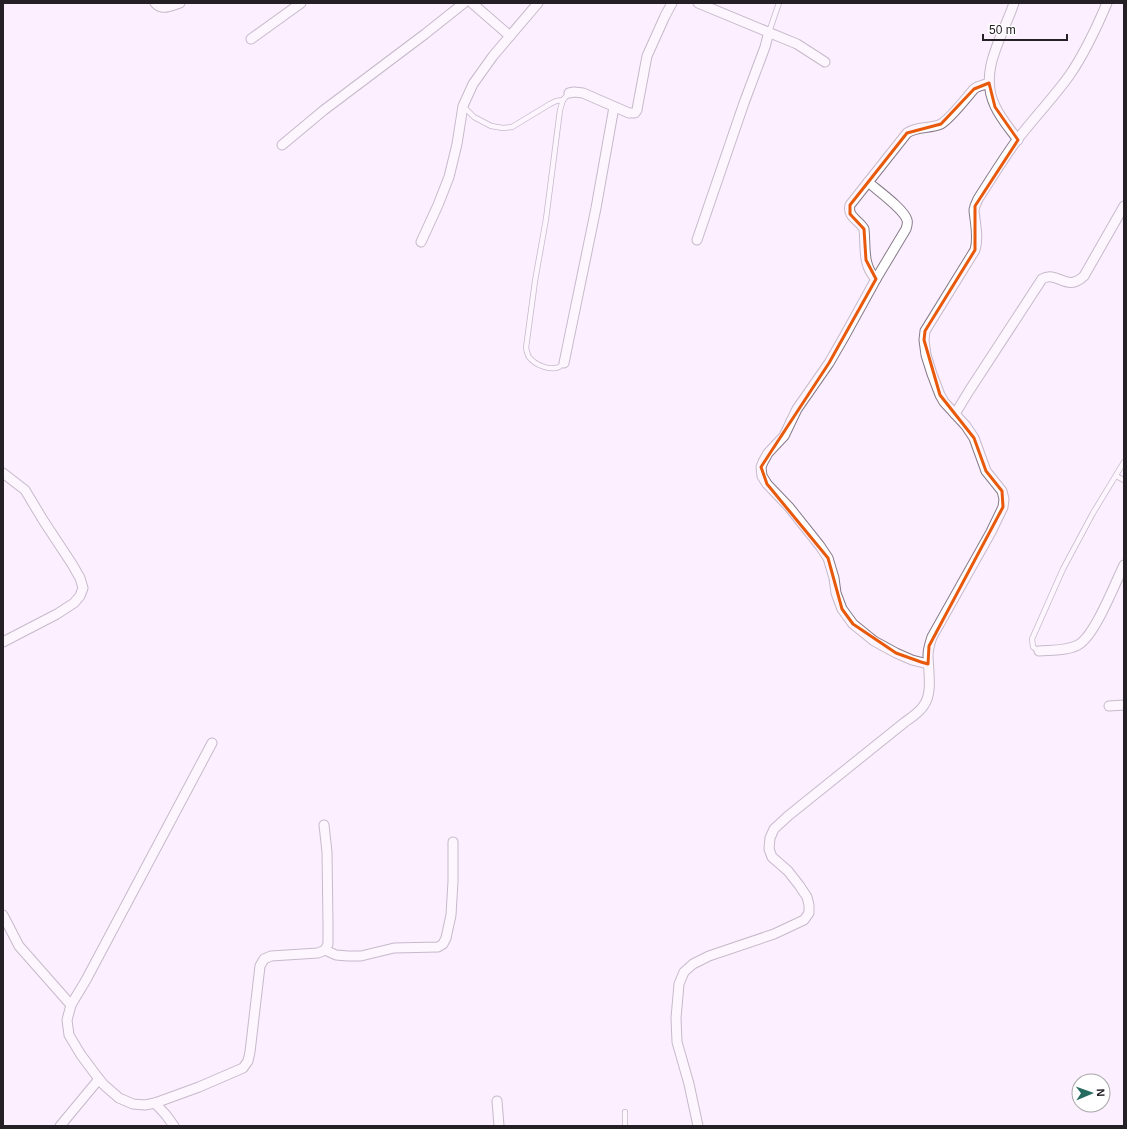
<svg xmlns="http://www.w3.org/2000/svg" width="1127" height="1129" viewBox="0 0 1127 1129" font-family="Helvetica,sans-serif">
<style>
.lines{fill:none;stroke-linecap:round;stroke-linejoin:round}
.service-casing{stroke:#867a89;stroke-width:6}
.minor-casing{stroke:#867a89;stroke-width:11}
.service{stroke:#fff;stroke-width:4.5}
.minor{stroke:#fff;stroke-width:9}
.marked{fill:none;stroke:#e8590c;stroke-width:3;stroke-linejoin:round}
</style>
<rect width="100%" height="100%" fill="#fcefff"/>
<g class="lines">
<g class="service-casing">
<g id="service">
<path d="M 769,32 L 779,3"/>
<path d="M 463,106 L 474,117 L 491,126 L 503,128 L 512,127 L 550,104 L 556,101 L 563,100"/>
<path d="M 564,363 C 562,364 561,366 559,367 C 550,371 535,365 529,357 C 527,354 527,351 526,348 L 535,281 L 546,219 L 560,110 L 563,100 L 569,93"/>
<path d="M 1116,476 L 1124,480"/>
<path d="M 1039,651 L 1033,647 L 1032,639 L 1063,569 L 1093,513 L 1124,462"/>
<path d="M 625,1112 L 625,1126"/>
</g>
</g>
<g class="minor-casing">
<g id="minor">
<path d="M 155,3 C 163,11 170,6 180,3"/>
<path d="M 472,3 L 510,36"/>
<path d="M 698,3 L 797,44 L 825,62"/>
<path d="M 1014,3 C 1003,36 978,71 995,106 C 1001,119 1010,129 1018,140"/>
<path d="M 251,39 L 301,3"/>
<path d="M 569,93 L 574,92 L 583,93 L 629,113 L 635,113 L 637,110 L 638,104 L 647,56 L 665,16 L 672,3"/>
<path d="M 282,145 L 324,110 L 425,34 L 464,3"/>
<path d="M 868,182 C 877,190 904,209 907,220 C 908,223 907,226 906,229 L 876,279 L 844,337 L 829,363 L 797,409 L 784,436 L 768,453 L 763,462 L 761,467 L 762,476 L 767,484 L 789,507 L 820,546 L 828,558 L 834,578 L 836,593 L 842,609 L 853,624 L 874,641 L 896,653 L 912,660 L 928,664"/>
<path d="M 697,240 L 744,103 L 765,47 L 769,32"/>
<path d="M 421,242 L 438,205 L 449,177 L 457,144 L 463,106 L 473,84 L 493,56 L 538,3"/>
<path d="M 876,279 C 862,265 866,247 864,229 C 859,220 847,217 850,205 L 907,133 C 917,126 930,129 941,124 C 951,118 966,98 974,89 L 977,87 L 989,83"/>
<path d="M 564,363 L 596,208 L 614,107"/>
<path d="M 955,414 L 969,391 L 1042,279 C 1058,270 1066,293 1084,276 L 1124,206"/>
<path d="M 3,473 L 25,490 L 43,520 L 72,564 L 80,578 L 83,588 L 80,596 L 74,603 L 57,614 L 3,642"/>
<path d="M 1039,651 C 1051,650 1067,651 1078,645 C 1095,636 1115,583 1124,565"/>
<path d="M 1109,706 L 1124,705"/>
<path d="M 212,743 L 86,980 L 71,1005 L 67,1020 L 69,1035 L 81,1055 L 99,1079 L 104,1085 L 119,1098 L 133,1104 L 145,1105 L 155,1103 L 199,1087 L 243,1068 L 248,1061 L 250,1052 L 260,966 L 264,959 L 271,956 L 318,953 L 325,950 L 336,955 L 348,956 L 361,956 L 394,948 L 438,947 L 443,944 L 446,938 L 451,915 L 453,881 L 453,842"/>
<path d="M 324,825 L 327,852 L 328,924 L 328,944 L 325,950"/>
<path d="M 3,915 L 19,946 L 71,1005"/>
<path d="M 497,1101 L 499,1126"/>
<path d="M 155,1103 L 166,1115 L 174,1126"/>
<path d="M 60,1126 L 99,1079"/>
<path d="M 698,1126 L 689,1084 L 677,1042 L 676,1018 L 679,984 L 684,972 L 693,964 L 709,956 L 774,934 L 804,920 L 809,913 L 809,905 L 807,897 L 799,885 L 788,871 L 772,857 L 769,849 L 770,838 L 774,829 L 788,816 L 905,722 C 912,717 920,712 924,705 C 933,693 928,669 928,655 C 928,649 930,643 932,637 L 991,532 L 1003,507 L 1004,499 L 1002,491 L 986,471 L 974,438 L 966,426 L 944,402 L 940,395 L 932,374 L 926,355 L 924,340 L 925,331 L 975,250 C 979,237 975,223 974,210 L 975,206 L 978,199 C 991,179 1003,159 1017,140 C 1034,118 1053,98 1069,76 C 1085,53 1096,29 1107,3"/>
</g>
</g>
<use href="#service" class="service"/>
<use href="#minor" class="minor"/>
</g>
<path d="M0 0H1127V1129H0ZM 989,83 L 995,107 L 1018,140 L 975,206 L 975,250 L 925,331 L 924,340 L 940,395 L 974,438 L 986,471 L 1002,491 L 1003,507 L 929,646 L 928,664 L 921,662 L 896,653 L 853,624 L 842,609 L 828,558 L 767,484 L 761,467 L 829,363 L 876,279 L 866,260 L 864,229 L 850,214 L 850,205 L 907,133 L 941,124 L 974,89 Z" fill="#fcefff" fill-opacity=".55" fill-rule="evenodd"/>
<path class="marked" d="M 989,83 L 995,107 L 1018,140 L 975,206 L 975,250 L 925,331 L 924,340 L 940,395 L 974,438 L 986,471 L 1002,491 L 1003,507 L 929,646 L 928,664 L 921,662 L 896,653 L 853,624 L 842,609 L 828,558 L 767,484 L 761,467 L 829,363 L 876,279 L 866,260 L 864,229 L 850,214 L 850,205 L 907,133 L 941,124 L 974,89 Z"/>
<rect width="1127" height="1129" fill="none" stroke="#252026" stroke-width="8"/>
<g transform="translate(1091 1093) rotate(88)"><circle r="19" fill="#ffffff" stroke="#a8a6a8"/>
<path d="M0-3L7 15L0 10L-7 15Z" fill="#256b5f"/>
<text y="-6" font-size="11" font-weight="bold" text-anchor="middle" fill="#252026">N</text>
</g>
<path d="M983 34v6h84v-6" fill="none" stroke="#252026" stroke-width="2"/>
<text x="989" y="34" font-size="12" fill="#252026" stroke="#ffffff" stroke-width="3" paint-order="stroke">50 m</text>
</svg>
